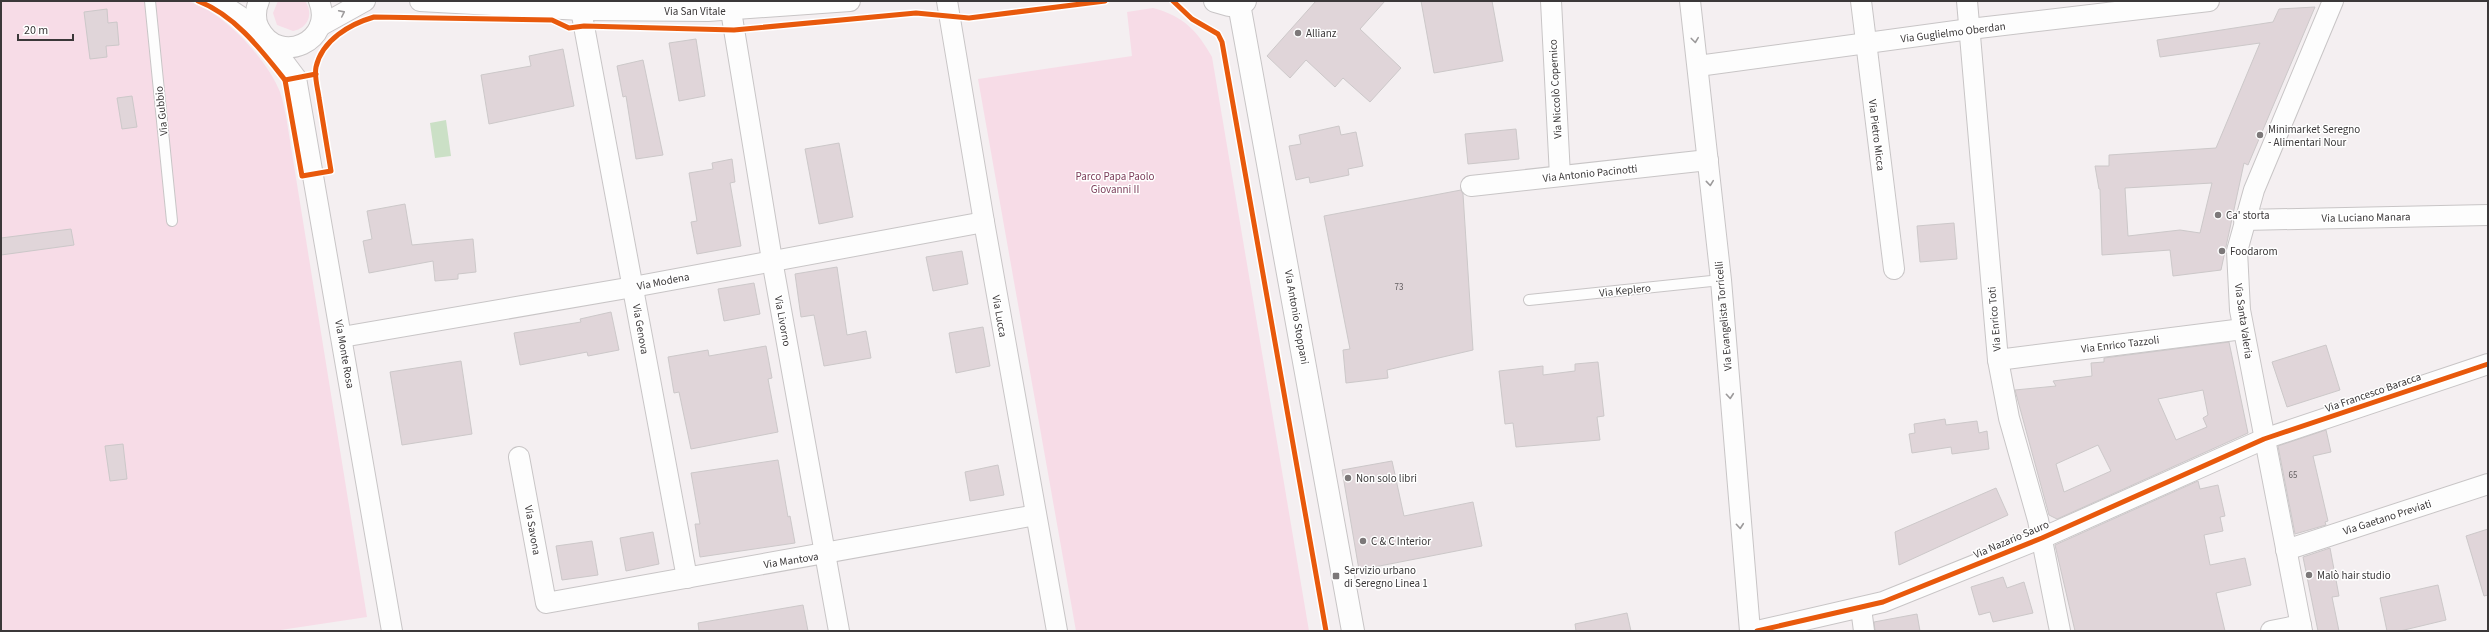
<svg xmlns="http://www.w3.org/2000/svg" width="2489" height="632" viewBox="0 0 2489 632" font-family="'Source Sans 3',sans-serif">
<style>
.green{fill:#f7dce7}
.water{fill:#cbe0c6}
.building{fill:#e0d5d9;stroke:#ccc8c9;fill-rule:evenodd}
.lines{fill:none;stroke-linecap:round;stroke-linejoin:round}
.lane-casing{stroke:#c8c5c6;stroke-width:12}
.street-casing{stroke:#c8c5c6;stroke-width:22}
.secondary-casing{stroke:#c8c5c6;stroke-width:24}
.lane{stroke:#fdfdfd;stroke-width:10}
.street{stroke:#fdfdfd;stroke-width:20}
.secondary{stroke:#fdfdfd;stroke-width:22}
.cycleway-casing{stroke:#fff;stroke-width:8}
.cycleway{stroke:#e8590c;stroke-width:5}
.oneway{stroke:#9c9a9b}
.poi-dot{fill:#7c7879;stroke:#fff;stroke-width:1.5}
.labels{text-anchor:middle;stroke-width:3;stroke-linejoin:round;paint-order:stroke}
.number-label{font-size:9px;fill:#645f61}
.street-label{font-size:11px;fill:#3b3839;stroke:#fff}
.poi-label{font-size:11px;fill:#3b3839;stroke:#fff;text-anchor:start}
.park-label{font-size:11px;fill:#7e405c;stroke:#fff}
</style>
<rect width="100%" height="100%" fill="#f4eff1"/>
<g class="green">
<path d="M 1,1 L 187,1 C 222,10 267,59 280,92 C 283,100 284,108 286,116 L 367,617 L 274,631 L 1,631 Z"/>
<path d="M 278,1 L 305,1 C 314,14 308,28 293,31 L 277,25 L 273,13 Z"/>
<path d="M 1153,8 C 1183,16 1197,30 1212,57 L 1309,631 L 1076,631 L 978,79 L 1132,56 L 1127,12 Z"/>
</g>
<path class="water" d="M 446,120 L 451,156 L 435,158 L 430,123 Z"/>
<g class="building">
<path d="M 1316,1 L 1385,1 L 1360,29 L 1401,68 L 1370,102 L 1343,78 L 1335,87 L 1306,60 L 1290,78 L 1267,56 Z"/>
<path d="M 1421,1 L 1492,1 L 1503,61 L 1434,73 Z"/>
<path d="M 2315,7 L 2248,165 L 2244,163 L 2221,270 L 2173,276 L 2170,250 L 2102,255 L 2100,189 L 2099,189 L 2095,166 L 2109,166 L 2109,155 L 2216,148 L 2260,43 L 2160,57 L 2157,40 L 2273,22 L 2279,9 ZM 2212,183 L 2200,233 L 2180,230 L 2128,236 L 2125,188 Z"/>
<path d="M 107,9 L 108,23 L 117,22 L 119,45 L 106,46 L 107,57 L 90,59 L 84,12 Z"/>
<path d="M 696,39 L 705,96 L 679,101 L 669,43 Z"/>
<path d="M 563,49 L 574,106 L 489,124 L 481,75 L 531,66 L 529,56 Z"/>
<path d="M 643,60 L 663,155 L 636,159 L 626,96 L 623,97 L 617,66 Z"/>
<path d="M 132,96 L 137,127 L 122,129 L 117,98 Z"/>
<path d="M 1339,126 L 1341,135 L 1356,132 L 1363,166 L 1348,169 L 1349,175 L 1310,183 L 1309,177 L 1296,180 L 1289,146 L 1301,144 L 1299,135 Z"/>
<path d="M 1516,129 L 1519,159 L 1468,164 L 1465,134 Z"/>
<path d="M 839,143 L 853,217 L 819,224 L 805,149 Z"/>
<path d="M 732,159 L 735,182 L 730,183 L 741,246 L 697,254 L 691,222 L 697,221 L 689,173 L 713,169 L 712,163 Z"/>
<path d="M 1461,190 L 1463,194 L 1473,350 L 1387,370 L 1388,378 L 1346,383 L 1343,350 L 1350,349 L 1324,216 Z"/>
<path d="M 405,204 L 412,245 L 473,239 L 476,272 L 458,274 L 458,279 L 435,281 L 433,261 L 369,273 L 363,241 L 372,239 L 367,211 Z"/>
<path d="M 1954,223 L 1957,259 L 1920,262 L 1917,226 Z"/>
<path d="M 71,229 L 74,245 L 1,255 L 1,238 Z"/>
<path d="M 962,251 L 968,284 L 933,291 L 926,257 Z"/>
<path d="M 837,267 L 847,335 L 866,331 L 871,358 L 824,366 L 814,315 L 801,317 L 795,274 Z"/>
<path d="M 754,283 L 760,314 L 724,321 L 718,289 Z"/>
<path d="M 611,312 L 619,350 L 588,356 L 587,352 L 520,365 L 514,333 L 581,322 L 580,319 Z"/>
<path d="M 983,327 L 990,366 L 956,373 L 949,333 Z"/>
<path d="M 2229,342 L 2248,433 L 2057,519 L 2049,515 L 2015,390 L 2056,386 L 2053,381 L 2092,376 L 2091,363 L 2104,362 L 2104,358 ZM 2203,390 L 2208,415 L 2203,418 L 2207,427 L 2176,440 L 2158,399 ZM 2098,445 L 2111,471 L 2064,492 L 2056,464 Z"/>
<path d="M 2326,345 L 2340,390 L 2287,407 L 2272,362 Z"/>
<path d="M 766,346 L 772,378 L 768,379 L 778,432 L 691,449 L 679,392 L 674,393 L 668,357 L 708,350 L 709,356 Z"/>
<path d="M 461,361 L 472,434 L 402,445 L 390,372 Z"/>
<path d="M 1598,362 L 1604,416 L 1597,417 L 1600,440 L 1516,447 L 1513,423 L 1505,424 L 1499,371 L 1543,366 L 1543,375 L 1575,371 L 1575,364 Z"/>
<path d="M 1945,419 L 1946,425 L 1977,421 L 1979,433 L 1987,431 L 1989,449 L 1952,454 L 1951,447 L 1912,453 L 1909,434 L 1915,433 L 1914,424 Z"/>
<path d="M 2326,430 L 2331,452 L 2313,456 L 2328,521 L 2325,522 L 2326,525 L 2295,534 L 2278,446 Z"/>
<path d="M 123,444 L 127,479 L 110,481 L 105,446 Z"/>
<path d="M 778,460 L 788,517 L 790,516 L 795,543 L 700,557 L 695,524 L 700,524 L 691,473 Z"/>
<path d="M 1392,461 L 1404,516 L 1473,502 L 1482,546 L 1359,570 L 1342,470 Z"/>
<path d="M 998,465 L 1004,495 L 970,501 L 965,472 Z"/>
<path d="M 2198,481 L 2200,489 L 2218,485 L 2225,516 L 2220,517 L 2223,531 L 2204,535 L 2210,565 L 2245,558 L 2251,585 L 2216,593 L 2225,631 L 2075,631 L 2055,545 Z"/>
<path d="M 1996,488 L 2008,515 L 1899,565 L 1895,532 Z"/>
<path d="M 2488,529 L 2488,595 L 2484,596 L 2466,536 Z"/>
<path d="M 653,532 L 659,564 L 626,571 L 620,538 Z"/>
<path d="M 592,541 L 598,575 L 562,580 L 556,546 Z"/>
<path d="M 2330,548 L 2339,596 L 2332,597 L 2339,631 L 2318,631 L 2303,557 Z"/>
<path d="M 2003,577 L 2007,588 L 2024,582 L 2033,613 L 1993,622 L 1990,612 L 1979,615 L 1971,587 Z"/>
<path d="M 2438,585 L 2446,620 L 2400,631 L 2387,631 L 2380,598 Z"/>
<path d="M 803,605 L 808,631 L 699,631 L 698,623 Z"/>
<path d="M 1627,613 L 1631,631 L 1576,631 L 1575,624 Z"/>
<path d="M 1917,614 L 1920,631 L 1875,631 L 1874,622 Z"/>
</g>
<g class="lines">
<g class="lane-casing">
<g id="lane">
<path d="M 150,1 L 172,221"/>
<path d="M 1529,300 L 1721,280"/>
</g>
</g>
<g class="street-casing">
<g id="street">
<path d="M 217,1 L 259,29"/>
<path d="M 259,1 C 255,9 255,21 259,28 C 279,67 335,41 319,1"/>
<path d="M 420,1 L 581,10 L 708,11 L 850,1"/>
<path d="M 947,1 L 984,222 L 1057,631"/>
<path d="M 1551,1 L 1560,176"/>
<path d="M 1690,1 L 1721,280 L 1750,631"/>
<path d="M 1861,1 L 1894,269"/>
<path d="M 1967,1 L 1998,360 L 2009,418 L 2038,520 L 2060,631"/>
<path d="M 581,10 L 687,578"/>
<path d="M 731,11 L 772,260 L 839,631"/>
<path d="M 320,26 L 365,1"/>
<path d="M 269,42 L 296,78 L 392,631"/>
<path d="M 1698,66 L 1970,29 L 2209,1"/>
<path d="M 1471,186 L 1708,160"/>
<path d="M 2244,220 L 2488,215"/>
<path d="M 342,337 L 633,287 L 984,222"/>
<path d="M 1998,360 L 2243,329"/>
<path d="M 519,457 L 546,603 L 1036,515"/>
<path d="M 2286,550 L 2488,484"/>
<path d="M 1861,608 L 1864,631"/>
<path d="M 1757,631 L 1883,602 L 2042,538 L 2264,439 L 2488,364"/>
<path d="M 2271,631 L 2301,625"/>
<path d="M 2302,631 L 2240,310 L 2237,251 L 2254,190 L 2333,1"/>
</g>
</g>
<g class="secondary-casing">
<g id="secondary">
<path d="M 1215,1 L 1229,5 L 1245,1"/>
<path d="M 1239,4 L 1353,631"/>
</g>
</g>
<use href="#lane" class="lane"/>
<use href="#street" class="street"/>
<use href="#secondary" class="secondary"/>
<g class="cycleway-casing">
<g id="cycleway">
<path d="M 198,1 C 235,15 262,51 285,80 L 316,74"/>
<path d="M 1173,1 L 1192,19 L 1218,34 L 1222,42 L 1326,631"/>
<path d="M 285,80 L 302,176 L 331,171 C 327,147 323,122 319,98 C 318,89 314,77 316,67 C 322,40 350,24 374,17 L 552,20 L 569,28 L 584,26 L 734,30 L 916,13 L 969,18 L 1105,1"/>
<path d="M 1757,631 L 1883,602 L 2042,538 L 2264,439 L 2488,364"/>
</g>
</g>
<use href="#cycleway" class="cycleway"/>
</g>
<defs><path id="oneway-chevron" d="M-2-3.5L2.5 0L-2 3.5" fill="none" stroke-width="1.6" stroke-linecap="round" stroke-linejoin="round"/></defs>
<g class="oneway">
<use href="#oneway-chevron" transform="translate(342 13) rotate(-26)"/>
<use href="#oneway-chevron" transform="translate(1695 40) rotate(83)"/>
<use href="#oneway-chevron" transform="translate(1710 183) rotate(84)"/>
<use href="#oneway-chevron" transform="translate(1730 396) rotate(85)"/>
<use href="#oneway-chevron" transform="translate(1740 526) rotate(85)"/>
</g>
<g class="poi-dot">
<circle cx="1298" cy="33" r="4"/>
<circle cx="2260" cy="135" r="4"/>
<circle cx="2218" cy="215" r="4"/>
<circle cx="2222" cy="251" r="4"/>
<circle cx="1348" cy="478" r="4"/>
<circle cx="1363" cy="541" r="4"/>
<circle cx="2309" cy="575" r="4"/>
<rect x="1332" y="572" width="8" height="8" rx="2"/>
</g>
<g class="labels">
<g class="number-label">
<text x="1399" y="290">73</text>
<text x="2293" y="478">65</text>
</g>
<g class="street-label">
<text x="695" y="15">Via San Vitale</text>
<text transform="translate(1953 32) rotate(-7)" y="4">Via Guglielmo Oberdan</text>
<text transform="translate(1555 89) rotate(-93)" y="4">Via Niccolò Copernico</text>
<text transform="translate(161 111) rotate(-96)" y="4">Via Gubbio</text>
<text transform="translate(1877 135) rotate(83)" y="4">Via Pietro Micca</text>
<text transform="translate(1590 173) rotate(-6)" y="4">Via Antonio Pacinotti</text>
<text transform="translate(2366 217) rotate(-1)" y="4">Via Luciano Manara</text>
<text transform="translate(663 281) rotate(-11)" y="4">Via Modena</text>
<text transform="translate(1625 290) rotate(-6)" y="4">Via Keplero</text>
<text transform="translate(1000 316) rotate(80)" y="4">Via Lucca</text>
<text transform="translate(1723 316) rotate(-95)" y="4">Via Evangelista Torricelli</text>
<text transform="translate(1297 317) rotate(80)" y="4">Via Antonio Stoppani</text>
<text transform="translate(1994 319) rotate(-95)" y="4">Via Enrico Toti</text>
<text transform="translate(783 321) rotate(80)" y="4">Via Livorno</text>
<text transform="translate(2244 321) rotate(82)" y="4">Via Santa Valeria</text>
<text transform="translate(641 329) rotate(80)" y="4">Via Genova</text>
<text transform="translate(2120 344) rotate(-7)" y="4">Via Enrico Tazzoli</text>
<text transform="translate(345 354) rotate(80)" y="4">Via Monte Rosa</text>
<text transform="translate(2373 392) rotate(-19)" y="4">Via Francesco Baracca</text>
<text transform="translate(2387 517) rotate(-18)" y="4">Via Gaetano Previati</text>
<text transform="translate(533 530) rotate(80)" y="4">Via Savona</text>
<text transform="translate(2011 539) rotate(-23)" y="4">Via Nazario Sauro</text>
<text transform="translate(791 560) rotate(-9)" y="4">Via Mantova</text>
</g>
<g class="poi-label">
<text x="1306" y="37">Allianz</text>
<text x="2268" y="133">Minimarket Seregno<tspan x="2268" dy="13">- Alimentari Nour</tspan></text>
<text x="2226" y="219">Ca' storta</text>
<text x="2230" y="255">Foodarom</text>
<text x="1356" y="482">Non solo libri</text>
<text x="1371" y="545">C &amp; C Interior</text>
<text x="1344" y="574">Servizio urbano<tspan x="1344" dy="13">di Seregno Linea 1</tspan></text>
<text x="2317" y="579">Malò hair studio</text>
</g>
<g class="park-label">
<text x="1115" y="180">Parco Papa Paolo<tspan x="1115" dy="13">Giovanni II</tspan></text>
</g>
</g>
<rect width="2489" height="632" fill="none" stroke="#3b3839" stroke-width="4"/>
<path d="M18 34v6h55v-6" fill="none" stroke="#3b3839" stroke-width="2"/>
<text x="24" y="34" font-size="12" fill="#3b3839" stroke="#ffffff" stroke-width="3" paint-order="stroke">20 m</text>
</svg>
